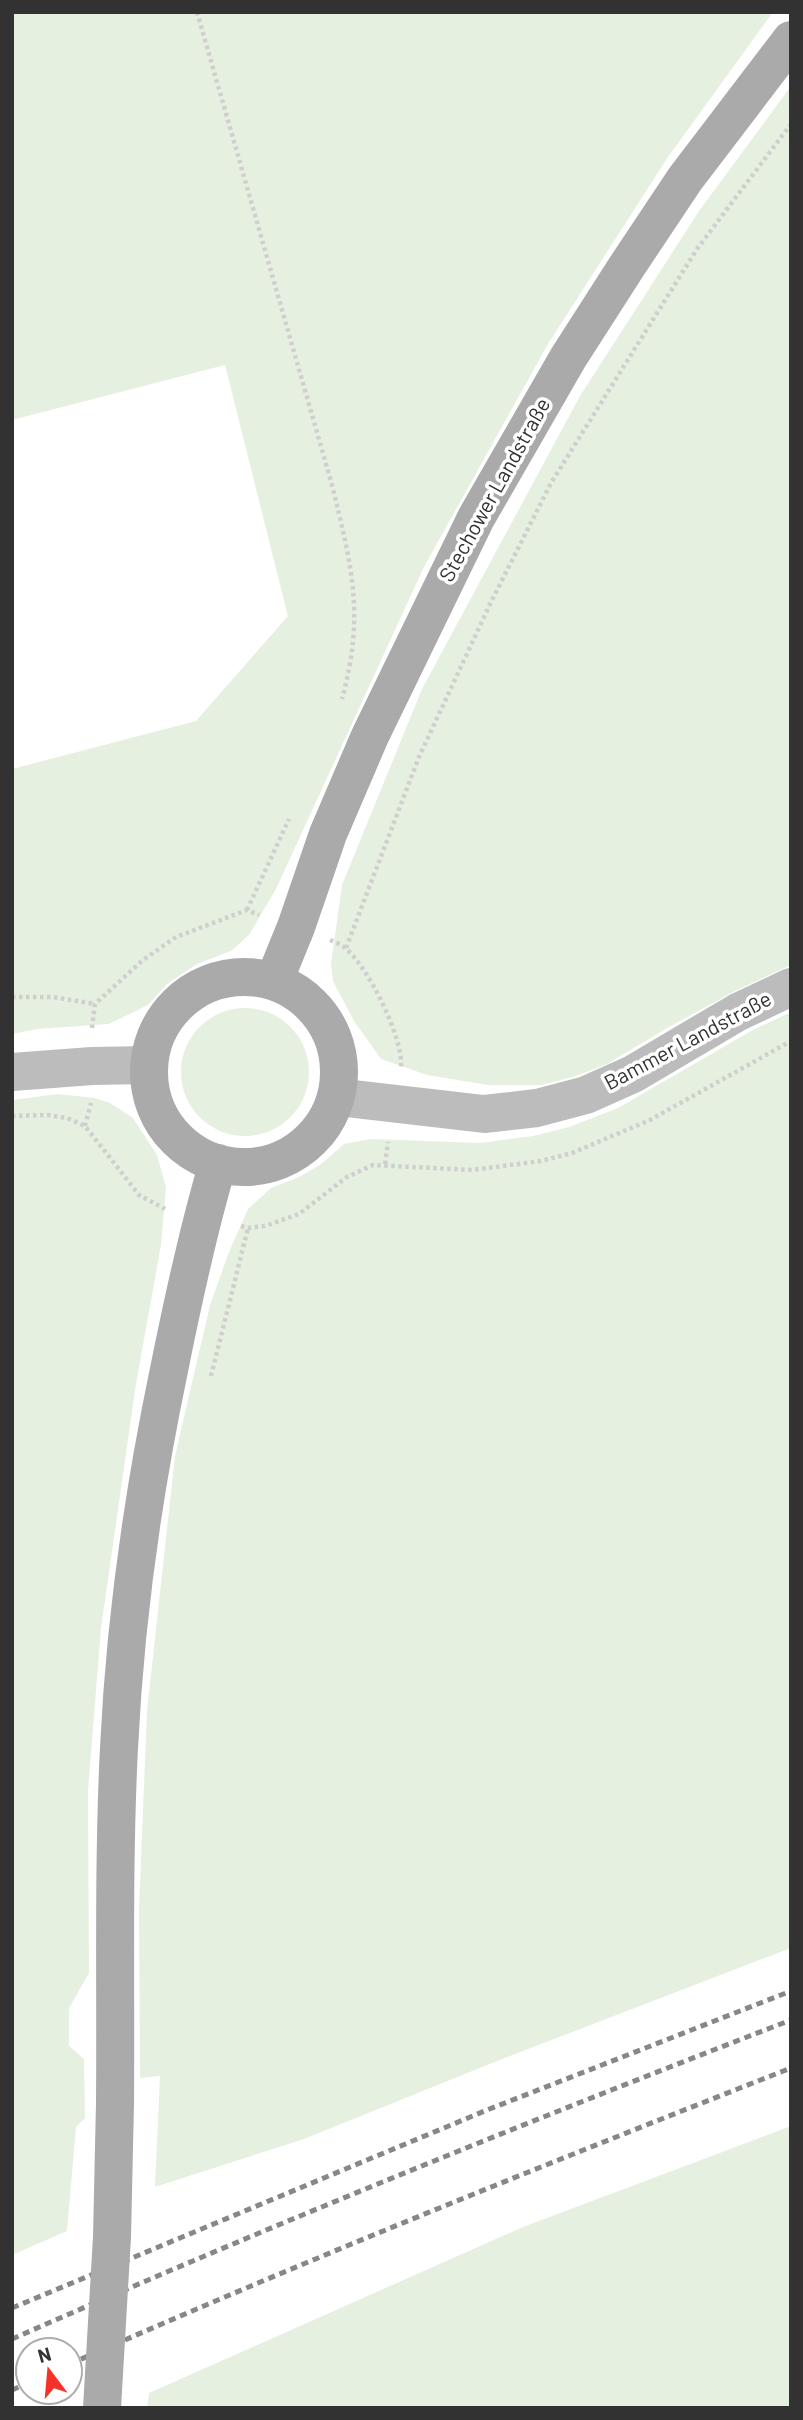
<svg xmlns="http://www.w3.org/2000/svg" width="803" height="2420" viewBox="0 0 803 2420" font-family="Barlow,sans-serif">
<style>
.green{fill:#e6f0e0}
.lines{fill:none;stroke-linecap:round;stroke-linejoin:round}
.path{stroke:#cfcfcf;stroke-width:4.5;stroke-dasharray:3.5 3.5;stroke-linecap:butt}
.secondary{stroke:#bcbcbc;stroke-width:38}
.primary{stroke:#aaa;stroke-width:38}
.rail{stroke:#878787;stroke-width:5;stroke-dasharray:7 5;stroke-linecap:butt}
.primary-bridge{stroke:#aaa;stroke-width:38}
.labels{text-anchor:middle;stroke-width:7;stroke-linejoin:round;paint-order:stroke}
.street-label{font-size:21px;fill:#323232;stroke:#fff}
</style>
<rect width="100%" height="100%" fill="#fff"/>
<g class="green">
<path d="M 12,12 L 773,12 L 668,157 L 548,344 L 424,567 L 276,889 L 249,935 L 231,951 L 197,964 L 167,984 L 148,1005 L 109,1024 L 38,1029 L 12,1034 L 12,769 L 196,721 L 288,616 L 225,365 L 12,420 Z"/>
<path d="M 791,86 L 791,965 L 735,991 L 669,1027 L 607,1064 L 573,1077 L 541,1085 L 488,1085 L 427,1075 L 381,1059 L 354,1021 L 333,981 L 331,964 L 342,885 L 422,689 L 580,396 L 699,211 Z"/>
<circle cx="245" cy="1072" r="64"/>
<path d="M 791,1012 L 791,1948 L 502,2059 L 304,2139 L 155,2187 L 160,2076 L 140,2078 L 139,1909 L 147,1711 L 175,1456 L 210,1305 L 229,1252 L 248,1209 L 271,1188 L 299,1177 L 320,1165 L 344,1144 L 371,1139 L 481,1143 L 533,1136 L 569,1127 L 618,1108 L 751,1031 Z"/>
<path d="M 58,1094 L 95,1098 L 110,1103 L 133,1118 L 157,1155 L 166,1187 L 161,1245 L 136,1384 L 101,1628 L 88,1791 L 89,1973 L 69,2008 L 69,2046 L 84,2059 L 85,2118 L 76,2127 L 67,2231 L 12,2255 L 12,1100 Z"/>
<path d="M 791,2126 L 791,2408 L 147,2408 L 149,2393 L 523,2227 Z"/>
</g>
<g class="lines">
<g class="path">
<path d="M 197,12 L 332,485 C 352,567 365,615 342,699"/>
<path d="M 247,910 L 289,819"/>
<path d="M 330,940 C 335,942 340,944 345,948 C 368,966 404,1039 401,1068"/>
<path d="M 346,948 L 419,757 L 491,602 L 551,483 L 697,249 L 791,124"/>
<path d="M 12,997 L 53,997 L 95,1004"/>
<path d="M 92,1028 L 95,1004 L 143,960 L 176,937 L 247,910 L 259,915"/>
<path d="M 12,1116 L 48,1115 L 67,1118 L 85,1126 L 139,1195 L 165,1209"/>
<path d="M 85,1126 L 91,1103"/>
<path d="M 385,1164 L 388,1142"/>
<path d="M 241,1226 L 248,1228 L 265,1226 L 299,1214 L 347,1177 L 373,1165 L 472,1170 L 541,1161 L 572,1153 L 650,1120 L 791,1041"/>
<path d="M 211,1376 L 248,1228"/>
</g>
<g class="secondary">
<path d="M 12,1072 L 92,1066 L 149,1065"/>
<path d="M 337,1097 L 484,1114 L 537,1108 L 586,1095 L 633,1074 L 738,1012 L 791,987"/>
</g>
<g class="primary">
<circle cx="244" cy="1072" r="95"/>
<path d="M 274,981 L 296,927 L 328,834 L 370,736 L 476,518 L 568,358 L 627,266 L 685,179 L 791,40"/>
<path d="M 115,2103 C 116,1985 113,1866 119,1748 C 125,1621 143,1494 169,1370 C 183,1300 198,1231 218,1163"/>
</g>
<g class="rail">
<path d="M 12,2308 L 487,2110 L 791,1991"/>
<path d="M 12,2339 C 269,2226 529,2121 791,2020"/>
<path d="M 70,2364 C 308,2259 549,2163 791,2068"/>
<path d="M 12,2390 L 28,2383"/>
</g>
<path class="primary-bridge" d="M 102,2408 L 112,2237 L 115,2103"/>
</g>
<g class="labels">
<g class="street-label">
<text transform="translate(495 490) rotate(-61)" y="7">Stechower Landstraße</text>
<text transform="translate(688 1041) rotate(-28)" y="7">Bammer Landstraße</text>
</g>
</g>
<rect width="803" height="2420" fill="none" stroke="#323232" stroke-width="28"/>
<g transform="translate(49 2371) rotate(344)"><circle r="33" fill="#ffffff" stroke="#adadad" stroke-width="2"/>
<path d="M0-5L12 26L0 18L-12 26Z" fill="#f43229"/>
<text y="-10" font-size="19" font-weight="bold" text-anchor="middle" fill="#323232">N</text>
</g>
</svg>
